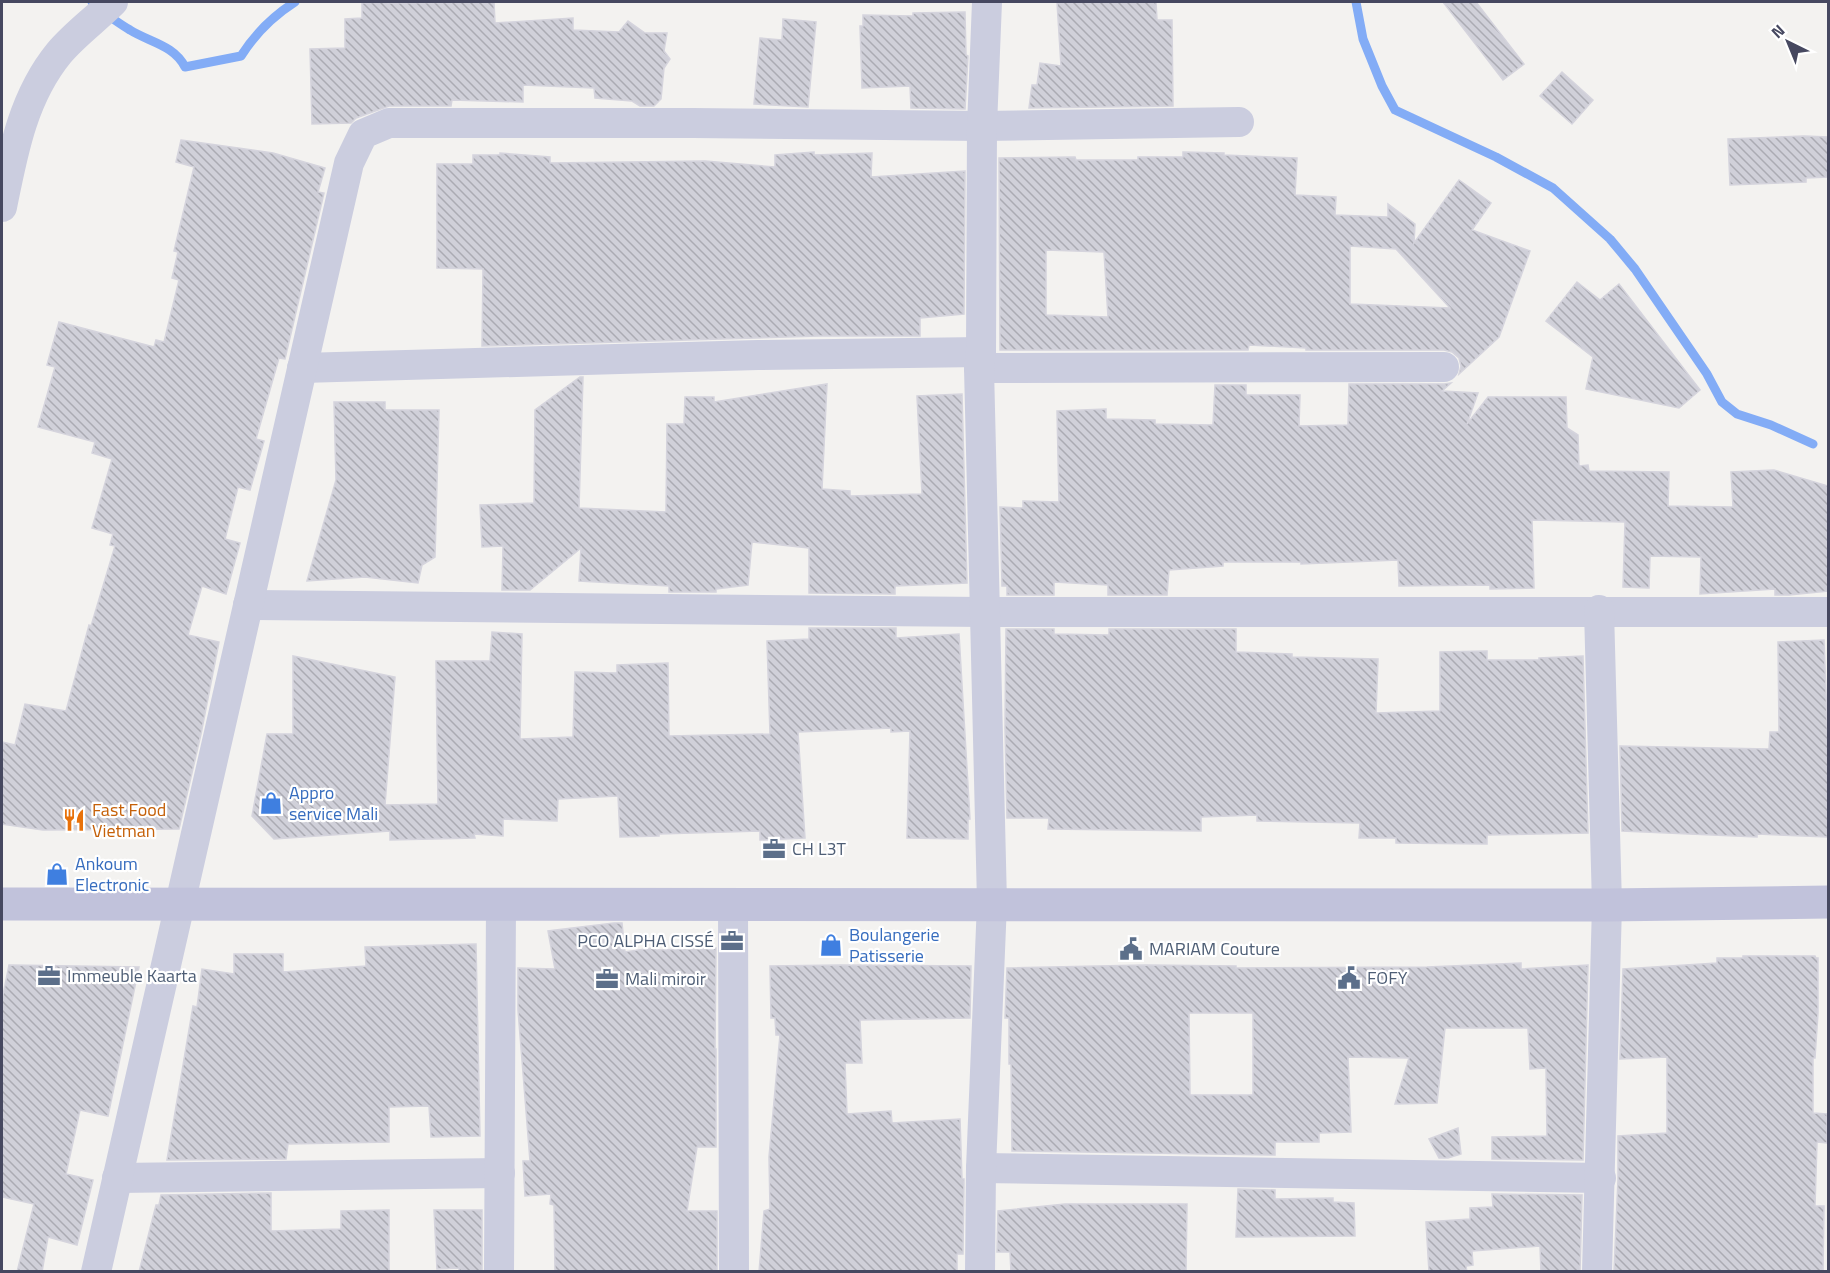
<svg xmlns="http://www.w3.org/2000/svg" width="1830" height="1273" viewBox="0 0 1830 1273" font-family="'Titillium Web',sans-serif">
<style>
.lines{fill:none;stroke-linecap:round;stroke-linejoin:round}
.stream{stroke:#83acf6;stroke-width:9}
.building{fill:url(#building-back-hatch);stroke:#d5d4dd;stroke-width:1.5;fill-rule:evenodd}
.street{stroke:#cbcddf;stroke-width:30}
.secondary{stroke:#c1c2db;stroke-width:33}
.labels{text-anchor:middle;stroke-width:4.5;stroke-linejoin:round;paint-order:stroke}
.shop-label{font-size:18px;fill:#366cbe;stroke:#fff;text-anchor:start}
.food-label{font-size:18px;fill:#c56008;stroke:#fff;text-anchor:start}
.service-label{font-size:18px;fill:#4e5e75;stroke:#fff;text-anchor:start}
</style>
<defs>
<pattern id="building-back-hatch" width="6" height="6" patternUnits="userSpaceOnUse" patternTransform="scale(1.5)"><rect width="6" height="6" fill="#d0d0d9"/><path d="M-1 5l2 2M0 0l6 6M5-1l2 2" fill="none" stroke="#ababb3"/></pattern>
</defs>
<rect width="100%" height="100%" fill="#f3f2f0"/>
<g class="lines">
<g class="stream">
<path d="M 92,2 L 94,5 C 106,14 118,23 130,30 C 149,42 174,45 185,67 L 241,56 C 255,34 273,16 295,2"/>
<path d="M 1356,2 L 1363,39 L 1382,86 L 1395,110 L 1496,157 L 1553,188 L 1610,239 L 1635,269 L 1707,374 L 1722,402 L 1737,414 L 1771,425 L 1813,444"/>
</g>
</g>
<g class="building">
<path d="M 388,2 L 388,3 L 494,2 L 495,23 L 573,18 L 573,30 L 619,32 L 628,21 L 645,33 L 667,33 L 664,51 L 670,59 L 664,68 L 661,99 L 654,106 L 640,106 L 632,101 L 595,98 L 594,88 L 523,85 L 523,102 L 452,100 L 451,106 L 389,106 L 356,118 L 351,123 L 312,124 L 310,49 L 345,48 L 345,19 L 362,18 L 362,3 Z"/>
<path d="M 1057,2 L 1156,2 L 1157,20 L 1172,20 L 1173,106 L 1029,108 L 1032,85 L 1037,85 L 1040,63 L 1061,66 Z"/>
<path d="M 1443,2 L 1476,2 L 1524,64 L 1503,80 Z"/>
<path d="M 965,12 L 966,55 L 968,56 L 965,109 L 911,108 L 910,86 L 862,88 L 860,26 L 863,26 L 863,15 L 913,16 L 913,13 Z"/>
<path d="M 783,19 L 816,22 L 808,107 L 754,104 L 760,38 L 782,40 Z"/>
<path d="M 1562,72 L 1593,100 L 1572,124 L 1540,96 Z"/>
<path d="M 1804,136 L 1828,137 L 1828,177 L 1806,178 L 1806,182 L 1730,185 L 1728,139 Z"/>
<path d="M 181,140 L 273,153 L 325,168 L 318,192 L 324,193 L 285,359 L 279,358 L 256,439 L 264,441 L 250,490 L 238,487 L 225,539 L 240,543 L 226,594 L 202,586 L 188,635 L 219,642 L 201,734 L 179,829 L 43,830 L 2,824 L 2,742 L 15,745 L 25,704 L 66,711 L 89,625 L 91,626 L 115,546 L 110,545 L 113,534 L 92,528 L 112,459 L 92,453 L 95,442 L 38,427 L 55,367 L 47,365 L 59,322 L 154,347 L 156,340 L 164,342 L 179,280 L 172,278 L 178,252 L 174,251 L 194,167 L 176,162 Z"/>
<path d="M 814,152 L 814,155 L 872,153 L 871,177 L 965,171 L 964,314 L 920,318 L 920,336 L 819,336 L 482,346 L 483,269 L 437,268 L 437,164 L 473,164 L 473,155 L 500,155 L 500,153 L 550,157 L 550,163 L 705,161 L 775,167 L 775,155 Z"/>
<path d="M 1183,152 L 1224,153 L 1224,155 L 1297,158 L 1295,195 L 1336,197 L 1335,215 L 1388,217 L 1388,204 L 1415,224 L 1414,243 L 1459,180 L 1491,203 L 1472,230 L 1530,251 L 1499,337 L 1459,374 L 1461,366 L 1459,358 L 1452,352 L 1444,350 L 1306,350 L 1306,348 L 1249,345 L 1248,350 L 1000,350 L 999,158 L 1075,157 L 1076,160 L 1138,160 L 1138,157 L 1183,157 ZM 1350,246 L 1396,249 L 1450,308 L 1350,304 ZM 1046,250 L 1104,252 L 1108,317 L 1046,315 Z"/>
<path d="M 1577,282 L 1600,300 L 1619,284 L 1700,390 L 1679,408 L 1586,389 L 1593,357 L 1546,321 Z"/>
<path d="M 580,377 L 583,377 L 579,508 L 666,512 L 667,424 L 684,424 L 685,397 L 714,397 L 714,402 L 827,384 L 822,489 L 850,491 L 850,496 L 922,494 L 917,396 L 962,394 L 967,583 L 895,586 L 895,594 L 809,593 L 809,548 L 752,542 L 748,585 L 716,589 L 716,592 L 669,592 L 669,586 L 579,581 L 581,548 L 530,590 L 502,590 L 503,546 L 482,547 L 480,505 L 534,503 L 535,410 Z"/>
<path d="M 1451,383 L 1442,391 L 1478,393 L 1467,424 L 1488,397 L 1566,397 L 1567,428 L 1578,435 L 1579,466 L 1588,465 L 1589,471 L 1669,472 L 1668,506 L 1733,507 L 1731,472 L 1774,470 L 1828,486 L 1828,591 L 1789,595 L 1775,595 L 1775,589 L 1700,594 L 1701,557 L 1650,556 L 1649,588 L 1623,587 L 1625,522 L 1532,520 L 1534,588 L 1490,589 L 1490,585 L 1399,586 L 1398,560 L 1301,564 L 1301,562 L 1223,562 L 1223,566 L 1169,570 L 1167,595 L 1108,595 L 1108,585 L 1054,582 L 1054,595 L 1007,595 L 1007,586 L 1002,586 L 1000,507 L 1023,508 L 1023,501 L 1059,502 L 1057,411 L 1106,409 L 1106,419 L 1155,420 L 1155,424 L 1213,425 L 1215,385 L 1246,385 L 1246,395 L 1300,395 L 1299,426 L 1348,425 L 1349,384 L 1444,384 Z"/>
<path d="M 334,402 L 385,402 L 385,410 L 439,410 L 435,557 L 422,565 L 418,583 L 365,577 L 307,581 L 336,480 Z"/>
<path d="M 809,628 L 896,628 L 896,638 L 959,634 L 970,819 L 968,819 L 968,839 L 907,838 L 910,731 L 891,732 L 891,728 L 798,732 L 805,838 L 760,840 L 760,831 L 659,834 L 659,836 L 620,837 L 618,796 L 558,799 L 557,821 L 503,819 L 503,836 L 474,834 L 475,838 L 390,840 L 390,831 L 274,839 L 252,816 L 267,734 L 293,734 L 293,656 L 395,677 L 385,805 L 438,804 L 436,661 L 490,661 L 492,632 L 522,634 L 520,739 L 573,737 L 575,672 L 617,673 L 617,665 L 668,663 L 669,736 L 770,734 L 767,641 L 809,639 Z"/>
<path d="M 1006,629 L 1054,629 L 1054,634 L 1109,635 L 1109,629 L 1236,629 L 1236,652 L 1292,654 L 1292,657 L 1378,659 L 1376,713 L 1440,711 L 1440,652 L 1487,651 L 1487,660 L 1539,660 L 1539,658 L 1583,656 L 1588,833 L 1487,835 L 1487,844 L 1396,843 L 1396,838 L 1359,838 L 1360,823 L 1257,821 L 1257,815 L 1201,817 L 1201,831 L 1048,829 L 1049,818 L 1007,818 L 1005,728 Z"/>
<path d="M 1824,640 L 1828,746 L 1828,837 L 1757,834 L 1757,837 L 1622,831 L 1620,746 L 1769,749 L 1770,732 L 1779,732 L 1778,642 Z"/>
<path d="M 614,923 L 622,923 L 625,952 L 658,947 L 658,950 L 716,948 L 715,1049 L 716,1049 L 716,1147 L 697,1147 L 687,1211 L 717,1211 L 717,1272 L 555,1272 L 554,1205 L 550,1204 L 551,1194 L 525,1196 L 523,1161 L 530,1161 L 518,1010 L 518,968 L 555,969 L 548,931 Z"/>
<path d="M 476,944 L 480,1136 L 431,1137 L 429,1106 L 389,1107 L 389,1142 L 288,1144 L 286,1159 L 167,1160 L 193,1006 L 197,1007 L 202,969 L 234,974 L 234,954 L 283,954 L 283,972 L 366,966 L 365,947 Z"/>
<path d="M 1743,956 L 1815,956 L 1816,958 L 1818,958 L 1818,1013 L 1815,1058 L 1813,1058 L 1813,1113 L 1827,1114 L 1827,1143 L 1817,1142 L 1815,1206 L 1824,1206 L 1823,1272 L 1614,1272 L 1618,1179 L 1618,1136 L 1667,1133 L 1667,1057 L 1620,1059 L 1623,969 L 1717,963 L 1717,958 L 1743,958 Z"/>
<path d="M 1521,963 L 1521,969 L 1588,965 L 1583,1160 L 1492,1159 L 1492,1137 L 1547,1136 L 1546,1068 L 1530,1069 L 1528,1028 L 1445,1028 L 1437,1103 L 1395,1104 L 1409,1058 L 1348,1057 L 1351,1132 L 1319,1133 L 1319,1142 L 1275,1142 L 1275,1155 L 1012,1151 L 1011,1064 L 1009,1064 L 1009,1018 L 1005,1018 L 1007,968 L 1145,965 L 1236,966 L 1236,968 L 1427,967 ZM 1189,1013 L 1253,1013 L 1253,1095 L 1190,1095 Z"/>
<path d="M 9,965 L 139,967 L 108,1116 L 80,1110 L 66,1174 L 93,1180 L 77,1245 L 48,1237 L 42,1272 L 17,1272 L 34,1204 L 2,1197 L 2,1000 Z"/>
<path d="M 841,965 L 971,966 L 970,1018 L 860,1020 L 862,1063 L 845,1063 L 847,1114 L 891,1111 L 892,1123 L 960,1119 L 962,1179 L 964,1179 L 963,1254 L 957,1254 L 957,1272 L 759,1272 L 764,1211 L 770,1209 L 769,1157 L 780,1035 L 776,1035 L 775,1018 L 771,1018 L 770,966 Z"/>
<path d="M 1458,1128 L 1461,1154 L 1448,1158 L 1439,1158 L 1429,1139 Z"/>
<path d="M 1238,1189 L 1275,1190 L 1275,1199 L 1333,1198 L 1333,1202 L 1354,1203 L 1355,1236 L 1236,1237 Z"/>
<path d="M 271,1193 L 271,1231 L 341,1229 L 341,1211 L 389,1210 L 389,1272 L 139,1272 L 156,1205 L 159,1205 L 161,1195 Z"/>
<path d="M 1492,1194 L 1582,1195 L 1580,1272 L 1541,1272 L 1540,1246 L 1472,1251 L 1473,1265 L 1466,1266 L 1467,1272 L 1429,1272 L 1426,1222 L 1470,1219 L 1470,1208 L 1493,1207 Z"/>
<path d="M 1065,1204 L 1187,1204 L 1186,1272 L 1011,1272 L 1010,1252 L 997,1252 L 998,1211 Z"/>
<path d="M 434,1210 L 482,1210 L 482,1272 L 459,1272 L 459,1268 L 437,1269 Z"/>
</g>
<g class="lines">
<g class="street">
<path d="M 2,207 C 13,152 23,97 59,53 C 75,34 96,19 113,2"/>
<path d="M 302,368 L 758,355 L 981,352"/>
<path d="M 979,368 L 1444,367"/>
<path d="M 248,605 L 984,612 L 1828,612"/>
<path d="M 733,904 L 734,1272"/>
<path d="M 981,1168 L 1601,1178"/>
<path d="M 117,1178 L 500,1173"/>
<path d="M 96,1272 L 349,163 L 363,134 L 389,123 L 693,123 L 982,126 L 1239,122"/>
<path d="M 499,1272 L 501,904"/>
<path d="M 980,1272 L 981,1168 L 992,903 L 979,368 L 981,352 L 982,126 L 987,2"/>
<path d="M 1597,1272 L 1607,905 L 1599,610"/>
</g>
<path class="secondary" d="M 2,904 L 1607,905 L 1828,902"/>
</g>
<defs>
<g id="shop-bare" transform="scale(1.8)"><path d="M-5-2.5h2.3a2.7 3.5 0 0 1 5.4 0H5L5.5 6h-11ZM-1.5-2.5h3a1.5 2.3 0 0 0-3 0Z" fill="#3f7fe0" stroke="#fff" stroke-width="2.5" paint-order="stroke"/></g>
<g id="restaurant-bare" transform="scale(1.8)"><path d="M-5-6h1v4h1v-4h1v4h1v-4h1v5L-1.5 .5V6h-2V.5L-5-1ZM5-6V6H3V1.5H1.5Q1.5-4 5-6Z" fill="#e8710a" stroke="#fff" stroke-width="2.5" paint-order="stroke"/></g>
<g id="office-bare" transform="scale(1.8)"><path d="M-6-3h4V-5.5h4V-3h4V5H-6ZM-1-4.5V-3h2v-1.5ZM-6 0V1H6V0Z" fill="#5c6f8a" stroke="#fff" stroke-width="2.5" paint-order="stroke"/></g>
<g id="civic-bare" transform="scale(1.8)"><path d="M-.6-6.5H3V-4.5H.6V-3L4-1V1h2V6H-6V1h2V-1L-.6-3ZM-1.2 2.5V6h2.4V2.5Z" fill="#5c6f8a" stroke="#fff" stroke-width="2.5" paint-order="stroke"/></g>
</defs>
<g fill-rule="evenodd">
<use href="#shop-bare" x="271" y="803"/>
<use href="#restaurant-bare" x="74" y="820"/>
<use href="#office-bare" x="774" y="849"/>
<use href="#shop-bare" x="57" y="874"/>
<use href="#office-bare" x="732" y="941"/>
<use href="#shop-bare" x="831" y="945"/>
<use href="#civic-bare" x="1131" y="949"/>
<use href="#office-bare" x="49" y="976"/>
<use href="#civic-bare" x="1349" y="978"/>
<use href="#office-bare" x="607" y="979"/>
</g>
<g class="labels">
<g class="shop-label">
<text x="289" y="799">Appro<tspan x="289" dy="21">service Mali</tspan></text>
<text x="75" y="870">Ankoum<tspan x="75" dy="21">Electronic</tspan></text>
<text x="849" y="941">Boulangerie<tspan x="849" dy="21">Patisserie</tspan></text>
</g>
<g class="food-label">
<text x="92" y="816">Fast Food<tspan x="92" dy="21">Vietman</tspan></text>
</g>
<g class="service-label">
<text x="792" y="855">CH L3T</text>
<text x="714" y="947" text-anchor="end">PCO ALPHA CISSÉ</text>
<text x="1149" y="955">MARIAM Couture</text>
<text x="67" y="982">Immeuble Kaarta</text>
<text x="1367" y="984">FOFY</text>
<text x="625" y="985">Mali miroir</text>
</g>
</g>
<rect width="1830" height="1273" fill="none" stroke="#464860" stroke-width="6"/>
<g transform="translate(1788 42) rotate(317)" stroke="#ffffff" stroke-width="4.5" paint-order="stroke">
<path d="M0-4.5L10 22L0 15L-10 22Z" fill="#464860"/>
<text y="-9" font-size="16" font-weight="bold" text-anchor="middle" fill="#464860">N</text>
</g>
</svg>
